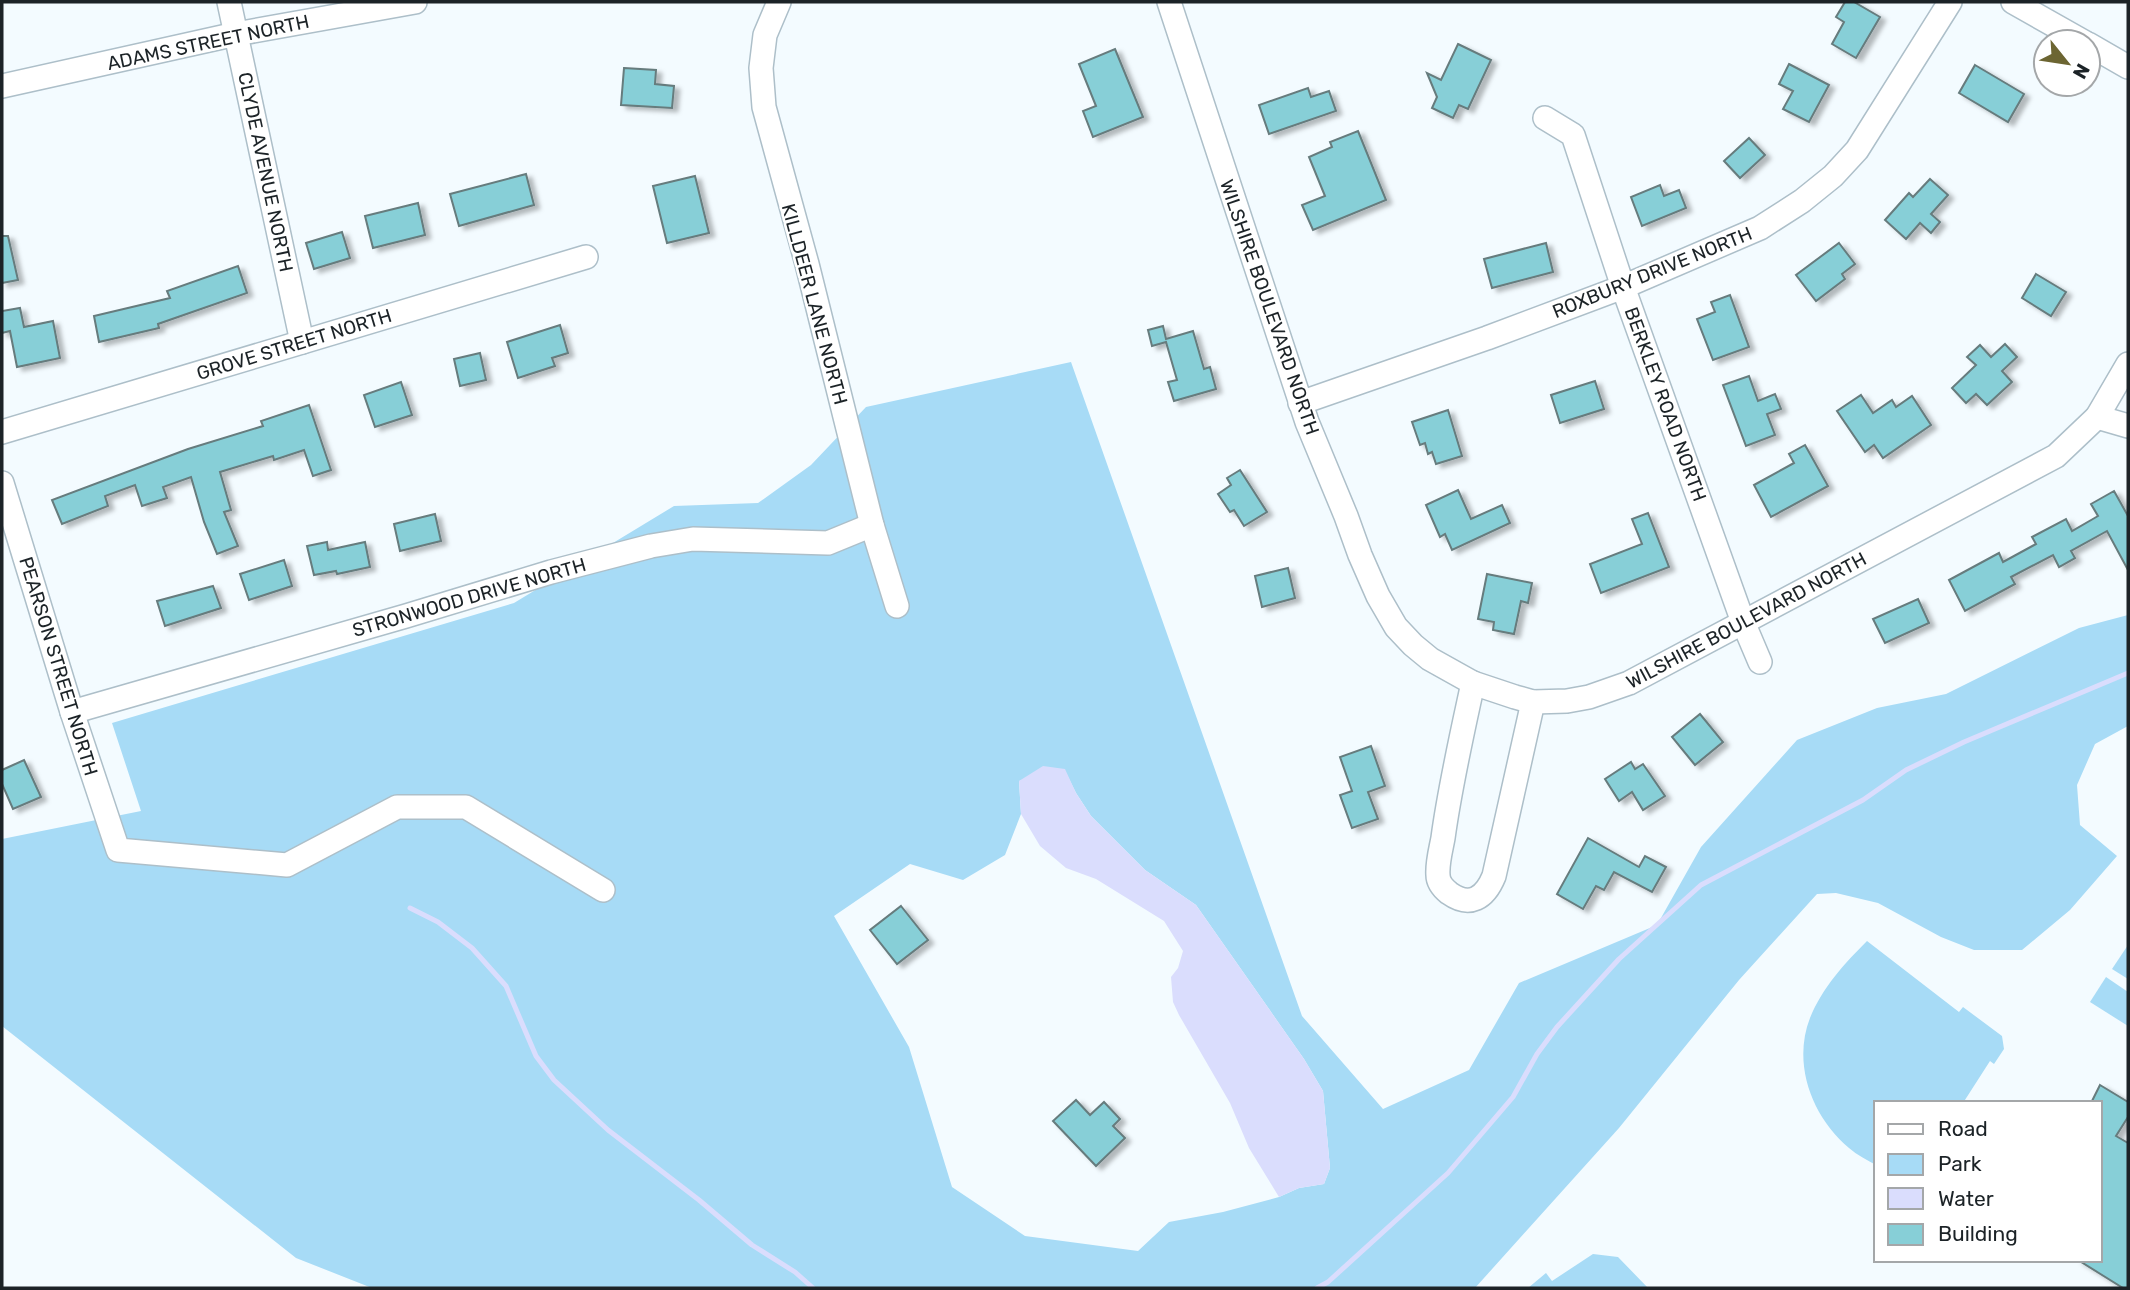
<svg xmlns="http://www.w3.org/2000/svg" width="2130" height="1290" viewBox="0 0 2130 1290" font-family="Rubik,sans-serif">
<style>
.green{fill:#a7dbf6;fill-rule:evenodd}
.water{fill:#daddfd}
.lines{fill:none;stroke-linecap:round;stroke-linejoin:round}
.stream{stroke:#daddfd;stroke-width:5}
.building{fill:#87cfd7;stroke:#667b7d;stroke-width:2;filter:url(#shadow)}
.minor-casing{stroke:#adbfc9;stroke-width:26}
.minor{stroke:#fff;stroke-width:23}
.labels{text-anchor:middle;stroke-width:5;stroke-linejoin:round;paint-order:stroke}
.street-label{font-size:19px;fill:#1c2327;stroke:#fff}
</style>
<defs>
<filter id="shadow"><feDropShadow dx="5.5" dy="3.5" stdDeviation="2" flood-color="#0004"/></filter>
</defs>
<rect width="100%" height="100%" fill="#f3fbff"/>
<g class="green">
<path d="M 1071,362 L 1302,1016 L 1383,1109 L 1469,1070 L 1519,983 L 1657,925 L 1701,847 L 1797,740 L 1877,708 L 1946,694 L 2079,628 L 2128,615 L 2128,726 L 2095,744 L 2077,785 L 2080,825 L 2117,856 L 2070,910 L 2022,950 L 1974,950 L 1941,937 L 1878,903 L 1836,893 L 1817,894 L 1739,980 L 1619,1128 L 1475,1288 L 372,1288 L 296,1258 L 2,1026 L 2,839 L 141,811 L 112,723 L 514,603 L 674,506 L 758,503 L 811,465 L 866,407 ZM 1064,769 L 1076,793 L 1091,816 L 1145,870 L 1196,905 L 1304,1059 L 1323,1091 L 1330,1168 L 1324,1184 L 1299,1188 L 1279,1197 L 1223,1212 L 1169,1222 L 1138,1251 L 1025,1236 L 952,1187 L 909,1047 L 834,916 L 910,864 L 963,880 L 1005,855 L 1021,814 L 1019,781 Z"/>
<path d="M 1867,941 L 1959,1012 L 1963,1007 L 2002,1036 L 2004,1049 L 1994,1064 L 1990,1061 L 1963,1103 L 1876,1103 L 1876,1165 C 1867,1160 1857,1155 1849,1148 C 1812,1117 1792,1064 1810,1018 C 1822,988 1845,963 1867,941 Z"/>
<path d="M 2128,945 L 2128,979 L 2112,969 Z"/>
<path d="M 2106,977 L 2128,992 L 2128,1026 L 2090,1002 Z"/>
<path d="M 1593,1254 L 1618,1257 L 1648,1288 L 1528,1288 L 1546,1273 L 1552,1281 Z"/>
</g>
<path class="water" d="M 1043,766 L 1065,769 L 1076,793 L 1091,816 L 1145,870 L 1196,905 L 1304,1059 L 1323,1091 L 1330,1168 L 1324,1184 L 1299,1188 L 1279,1197 L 1249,1148 L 1230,1103 L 1179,1015 L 1173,1002 L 1171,977 L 1178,968 L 1183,951 L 1164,921 L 1096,879 L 1066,868 L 1040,846 L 1021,814 L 1019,781 Z"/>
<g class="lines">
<g class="stream">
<path d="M 410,908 L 438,922 L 472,948 L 506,986 L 536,1056 L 554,1080 L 608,1130 L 699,1200 L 752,1245 L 795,1272 L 813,1288"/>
<path d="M 1317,1288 L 1328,1282 L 1448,1173 L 1513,1097 L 1537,1054 L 1557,1027 L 1619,959 L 1701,885 L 1863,800 L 1906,770 L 1964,742 L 2128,673"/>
</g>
</g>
<g class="building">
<path d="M 1845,2 L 1854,2 L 1880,17 L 1856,58 L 1832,44 L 1844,22 L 1836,17 Z"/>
<path d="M 1458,44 L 1491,60 L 1468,109 L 1459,105 L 1453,118 L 1432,108 L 1437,97 L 1427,73 L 1441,80 Z"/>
<path d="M 1115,49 L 1143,117 L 1093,137 L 1083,111 L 1096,106 L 1079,64 Z"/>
<path d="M 1789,64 L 1829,85 L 1809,122 L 1783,109 L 1793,91 L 1779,84 Z"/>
<path d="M 1975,65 L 2024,94 L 2008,122 L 1959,93 Z"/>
<path d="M 624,68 L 656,70 L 655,84 L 674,86 L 672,108 L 621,105 Z"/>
<path d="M 1308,88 L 1311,97 L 1329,91 L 1336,111 L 1269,134 L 1259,105 Z"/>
<path d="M 1358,131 L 1386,200 L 1313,230 L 1302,205 L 1325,196 L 1309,157 L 1332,147 L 1330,142 Z"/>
<path d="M 1749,138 L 1765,155 L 1740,178 L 1724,161 Z"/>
<path d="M 526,174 L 534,205 L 459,226 L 450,194 Z"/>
<path d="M 695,176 L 709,233 L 667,243 L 653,186 Z"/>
<path d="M 1930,179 L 1948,195 L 1931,214 L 1940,222 L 1931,233 L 1920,223 L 1906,239 L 1885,220 L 1909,193 L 1913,197 Z"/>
<path d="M 1660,185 L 1664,196 L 1679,190 L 1686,208 L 1642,226 L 1631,197 Z"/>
<path d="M 418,203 L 425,235 L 373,248 L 365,216 Z"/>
<path d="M 342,232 L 350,258 L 314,269 L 306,243 Z"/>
<path d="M 2,236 L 8,236 L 18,280 L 2,283 Z"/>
<path d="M 1546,243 L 1553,272 L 1492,288 L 1484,259 Z"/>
<path d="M 1839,243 L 1855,264 L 1842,274 L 1845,279 L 1816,301 L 1796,275 Z"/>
<path d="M 238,266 L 247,293 L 158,324 L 159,328 L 99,342 L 94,316 L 170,298 L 167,291 Z"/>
<path d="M 2036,274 L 2066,292 L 2051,316 L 2022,298 Z"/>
<path d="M 1730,295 L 1749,347 L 1713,360 L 1697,319 L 1715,312 L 1711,302 Z"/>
<path d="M 20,308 L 24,327 L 53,321 L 60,358 L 17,367 L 10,331 L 2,333 L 2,311 Z"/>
<path d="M 560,325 L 568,353 L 552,358 L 555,366 L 518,378 L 507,342 Z"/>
<path d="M 1163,326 L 1166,339 L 1193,331 L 1204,369 L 1210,367 L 1216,389 L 1174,401 L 1168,382 L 1177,380 L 1166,342 L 1152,346 L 1148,330 Z"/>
<path d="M 2005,344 L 2017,357 L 2002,371 L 2012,382 L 1987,405 L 1976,394 L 1966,403 L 1952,388 L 1976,365 L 1967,357 L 1980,345 L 1991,357 Z"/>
<path d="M 480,353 L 486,380 L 460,386 L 454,359 Z"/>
<path d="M 1749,376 L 1758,401 L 1775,394 L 1781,409 L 1767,414 L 1775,435 L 1746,446 L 1723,385 Z"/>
<path d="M 1595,381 L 1604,409 L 1560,423 L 1551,395 Z"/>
<path d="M 401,382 L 412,415 L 375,427 L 364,395 Z"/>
<path d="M 1861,395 L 1873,413 L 1892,400 L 1896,407 L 1912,396 L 1931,425 L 1883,458 L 1874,445 L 1865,452 L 1837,411 Z"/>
<path d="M 309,405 L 331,470 L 313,476 L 304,450 L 274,460 L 273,456 L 220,472 L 231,510 L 224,512 L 238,546 L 217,554 L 204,522 L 191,477 L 163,487 L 167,498 L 142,506 L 135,485 L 105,496 L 108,506 L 62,524 L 52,500 L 188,449 L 263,426 L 261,421 Z"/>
<path d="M 1448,410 L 1462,456 L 1436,464 L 1432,452 L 1428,454 L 1425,443 L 1420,445 L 1412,422 Z"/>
<path d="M 1805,445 L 1828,486 L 1771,517 L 1754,485 L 1794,463 L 1789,454 Z"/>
<path d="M 1240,470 L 1267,512 L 1244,526 L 1234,510 L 1230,512 L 1218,494 L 1231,485 L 1227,478 Z"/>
<path d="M 1458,490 L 1471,519 L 1502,505 L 1510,523 L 1452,550 L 1445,534 L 1440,537 L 1426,505 Z"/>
<path d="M 2114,491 L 2128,516 L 2128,570 L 2107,531 L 2071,551 L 2075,558 L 2059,567 L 2053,555 L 2011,577 L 2015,584 L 1965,611 L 1949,580 L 1999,553 L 2003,562 L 2036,544 L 2032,537 L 2066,519 L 2072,531 L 2098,516 L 2091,504 Z"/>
<path d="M 1648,513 L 1669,567 L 1601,593 L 1590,564 L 1642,544 L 1632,519 Z"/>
<path d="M 435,514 L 441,541 L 400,551 L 394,524 Z"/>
<path d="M 327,542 L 328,550 L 365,542 L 370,567 L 337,574 L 336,571 L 314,575 L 307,546 Z"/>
<path d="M 284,560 L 292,586 L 249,600 L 240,574 Z"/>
<path d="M 1288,568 L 1295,598 L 1262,607 L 1255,576 Z"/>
<path d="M 1487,574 L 1532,583 L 1528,603 L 1521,601 L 1514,634 L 1493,630 L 1494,622 L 1478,619 Z"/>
<path d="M 213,586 L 221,608 L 165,626 L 157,601 Z"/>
<path d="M 1918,599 L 1929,623 L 1885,643 L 1873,619 Z"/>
<path d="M 1700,714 L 1723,742 L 1695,765 L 1672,737 Z"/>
<path d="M 1371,746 L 1385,786 L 1368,792 L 1378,819 L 1352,828 L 1340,795 L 1352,791 L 1340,757 Z"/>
<path d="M 24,760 L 41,797 L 13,809 L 2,784 L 2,770 Z"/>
<path d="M 1631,762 L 1635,769 L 1643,764 L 1665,796 L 1643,810 L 1632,792 L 1619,801 L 1605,779 Z"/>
<path d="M 1588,838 L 1639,867 L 1645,856 L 1666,867 L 1652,892 L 1614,872 L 1604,890 L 1596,886 L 1583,909 L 1557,894 Z"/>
<path d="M 901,906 L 928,940 L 897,964 L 870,930 Z"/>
<path d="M 2100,1085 L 2128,1102 L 2128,1117 L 2116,1136 L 2128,1143 L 2128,1288 L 2123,1288 L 2078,1260 L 2100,1260 L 2100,1103 L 2091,1103 Z"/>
<path d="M 1076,1100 L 1090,1115 L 1104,1102 L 1120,1119 L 1113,1126 L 1125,1138 L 1096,1166 L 1053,1121 Z"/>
</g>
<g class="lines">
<g class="minor-casing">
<g id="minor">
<path d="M 229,2 L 302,342"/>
<path d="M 779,2 L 765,35 L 761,68 L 764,107 L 807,264 L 872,525 L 897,606"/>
<path d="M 1169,2 L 1307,422 L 1346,516 L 1360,555 L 1378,596 L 1396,627 L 1413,645 L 1430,659 L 1473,683 L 1515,697 L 1533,702 L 1567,701 L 1589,697 L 1629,683 L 2056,456 L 2097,417 L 2128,364"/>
<path d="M 2013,2 L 2084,42"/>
<path d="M 2088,44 L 2128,67"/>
<path d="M 2,86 L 236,34 L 415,2"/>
<path d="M 1545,118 L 1573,135 L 1623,287 L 1743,622 L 1760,662"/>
<path d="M 1300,403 L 1487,338 L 1623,287 L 1760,228 L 1802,201 L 1833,176 L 1857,150 L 1950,2"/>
<path d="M 2097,417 L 2128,426"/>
<path d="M 2,432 L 586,257"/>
<path d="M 2,483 L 72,712 L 118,850 L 287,865 L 397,807 L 466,807 L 603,890"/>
<path d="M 1473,683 C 1462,734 1450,786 1443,838 C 1441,849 1437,863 1438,875 C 1438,883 1444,889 1449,893 C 1470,908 1485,898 1494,876 L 1533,702"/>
<path d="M 72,712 L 406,616 L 551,572 L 651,546 L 693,539 L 828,543 L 872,525"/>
</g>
</g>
<use href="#minor" class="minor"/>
</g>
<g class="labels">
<g class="street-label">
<text transform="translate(208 42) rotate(-12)" y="7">ADAMS STREET NORTH</text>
<text transform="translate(266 172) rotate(78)" y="7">CLYDE AVENUE NORTH</text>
<text transform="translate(1652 272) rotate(-22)" y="7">ROXBURY DRIVE NORTH</text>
<text transform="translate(815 304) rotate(75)" y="7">KILLDEER LANE NORTH</text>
<text transform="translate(1270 307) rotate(71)" y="7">WILSHIRE BOULEVARD NORTH</text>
<text transform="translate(294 344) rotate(-17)" y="7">GROVE STREET NORTH</text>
<text transform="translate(1666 404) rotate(70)" y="7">BERKLEY ROAD NORTH</text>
<text transform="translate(469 597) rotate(-16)" y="7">STRONWOOD DRIVE NORTH</text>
<text transform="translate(1746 620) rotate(-28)" y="7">WILSHIRE BOULEVARD NORTH</text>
<text transform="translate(59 666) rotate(73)" y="7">PEARSON STREET NORTH</text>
</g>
</g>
<rect width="2130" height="1290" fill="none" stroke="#1c2327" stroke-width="7"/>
<rect x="1874" y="1101" width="228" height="161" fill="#ffffff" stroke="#a4a7a9" stroke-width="2"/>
<rect x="1888" y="1124" width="35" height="10" fill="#ffffff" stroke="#a4a7a9" stroke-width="2"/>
<text x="1938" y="1136" font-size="21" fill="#1c2327">Road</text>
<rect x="1888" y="1154" width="35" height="21" fill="#a7dbf6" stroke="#a4a7a9" stroke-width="2"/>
<text x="1938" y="1171" font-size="21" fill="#1c2327">Park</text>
<rect x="1888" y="1188" width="35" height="21" fill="#daddfd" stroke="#a4a7a9" stroke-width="2"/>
<text x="1938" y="1206" font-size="21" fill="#1c2327">Water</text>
<rect x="1888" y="1224" width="35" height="21" fill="#87cfd7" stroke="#a4a7a9" stroke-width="2"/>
<text x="1938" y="1241" font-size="21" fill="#1c2327">Building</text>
<g transform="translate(2067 63) rotate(120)"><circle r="33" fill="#ffffff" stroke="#a4a7a9" stroke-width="2"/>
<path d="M0-5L12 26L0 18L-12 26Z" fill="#6c6532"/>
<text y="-10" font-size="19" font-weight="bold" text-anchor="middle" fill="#1c2327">N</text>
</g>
</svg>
